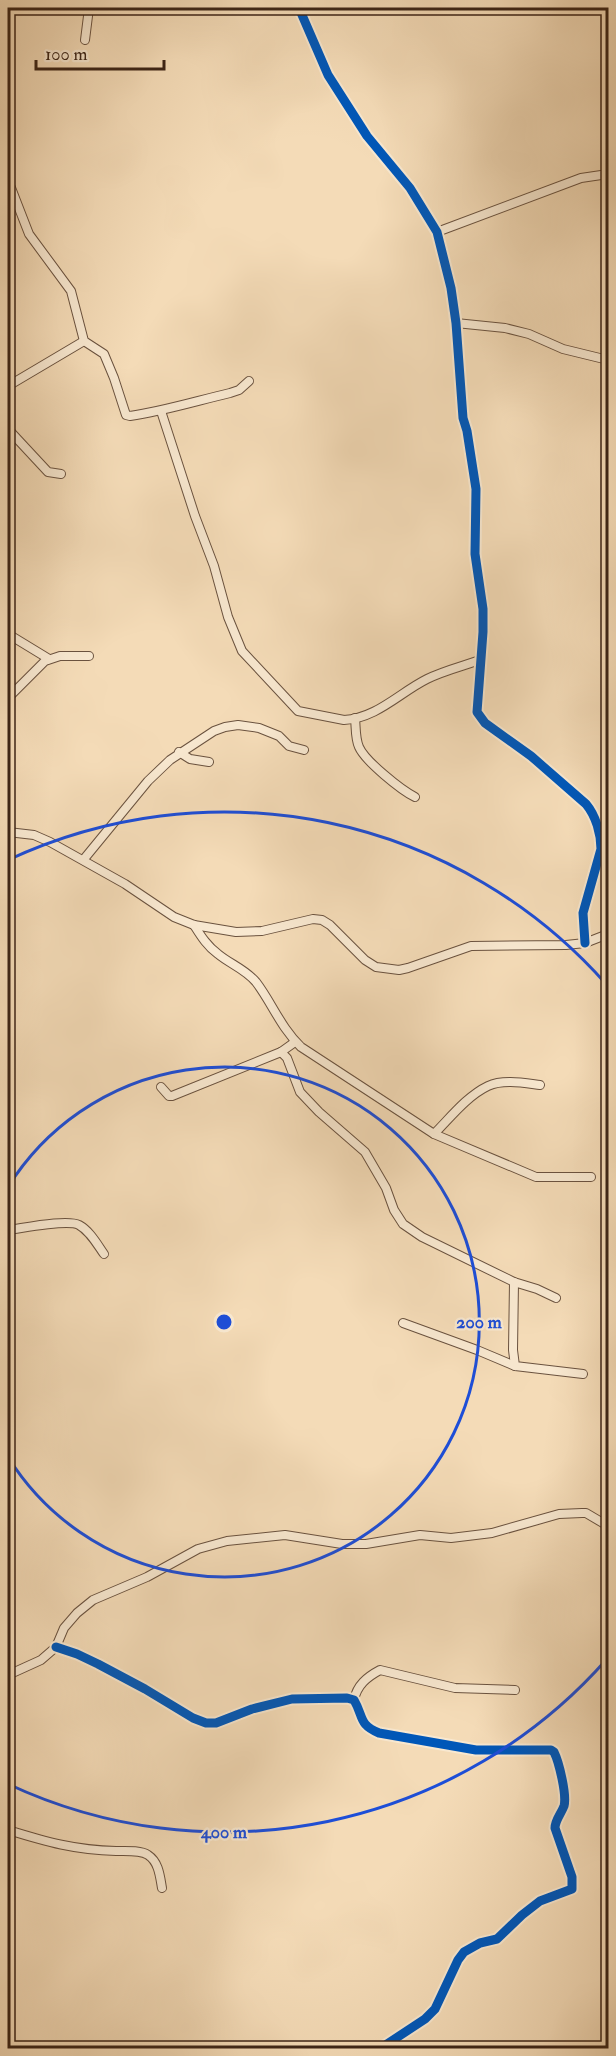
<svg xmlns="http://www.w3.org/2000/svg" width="616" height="2056" viewBox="0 0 616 2056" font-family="'IM FELL Double Pica',serif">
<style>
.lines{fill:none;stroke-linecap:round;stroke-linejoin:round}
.street-casing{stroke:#6a523f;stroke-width:10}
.street{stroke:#f8e8d0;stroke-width:8}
.cycleway-casing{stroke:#f8e8d0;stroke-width:13}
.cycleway{stroke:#0057b8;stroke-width:9}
.ring{fill:none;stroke:#1d4ed8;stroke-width:3}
.centre{fill:#1d4ed8;stroke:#f8e8d0;stroke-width:3}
.ring-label{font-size:18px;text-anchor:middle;font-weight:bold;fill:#1d4ed8;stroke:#f8e8d0;stroke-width:4.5;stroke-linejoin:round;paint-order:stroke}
</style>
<rect width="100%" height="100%" fill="#f4dbb7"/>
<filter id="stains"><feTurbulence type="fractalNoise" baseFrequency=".00333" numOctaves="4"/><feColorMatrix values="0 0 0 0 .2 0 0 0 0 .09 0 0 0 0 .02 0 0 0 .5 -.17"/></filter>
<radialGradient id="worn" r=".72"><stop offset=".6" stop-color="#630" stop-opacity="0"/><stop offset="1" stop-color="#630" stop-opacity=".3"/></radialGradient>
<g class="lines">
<g class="street-casing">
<g id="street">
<path d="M 299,8 L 328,75 L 367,136 L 410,188 L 437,232 L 451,288 L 456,323 L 463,418 L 467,431 L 476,489 L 475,554 L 483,609 L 483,632 L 477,712 L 485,723 L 531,756 L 586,804 C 596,816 601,834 601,849 L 583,913 L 585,943"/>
<path d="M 85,40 L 89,8"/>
<path d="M 8,180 L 29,234 L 71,291 L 84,341 L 104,354 L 114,378 L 126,415 L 130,416 C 164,411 196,401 230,393 L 239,390 L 249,381"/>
<path d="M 437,232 L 581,178 L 608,174"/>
<path d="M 456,323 L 505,328 L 529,334 L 563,349 L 608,360"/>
<path d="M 8,386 L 84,341"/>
<path d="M 161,411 L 195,516 L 214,566 L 228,617 L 242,651 L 298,711 L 344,720 C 377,718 399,693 427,679 C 443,671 463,666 480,660"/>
<path d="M 8,429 L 48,472 L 61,474"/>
<path d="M 8,634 L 49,659"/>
<path d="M 8,698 L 45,661 L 60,656 L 89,656"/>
<path d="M 355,718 C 356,727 355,738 359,747 C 365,761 401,790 415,797"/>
<path d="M 179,752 L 190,759 L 209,762"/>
<path d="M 8,832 L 34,835 L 50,842 L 125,884 L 174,917 L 194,925 L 236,932 L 262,931 L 313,919 L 322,920 L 330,925 L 365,960 L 376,967 L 399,970 L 408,968 L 471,946 L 566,945 L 585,943 L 608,934"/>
<path d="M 84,859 L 148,781 L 170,760 L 214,731 L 225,727 L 238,725 L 259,728 L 279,736 L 289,746 L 304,750"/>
<path d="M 194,925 C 201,936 207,946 218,954 C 230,964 245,969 256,982 C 272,1003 281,1028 301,1047 L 434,1134 L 536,1177 L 591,1177"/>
<path d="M 281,1052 L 287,1058 L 300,1092 L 319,1112 L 365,1152 L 386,1188 L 394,1210 L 403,1224 L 422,1237 L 514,1282 L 537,1289 L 556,1298"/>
<path d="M 161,1087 L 169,1096 L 172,1096 L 281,1052 L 295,1042"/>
<path d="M 434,1134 C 450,1118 467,1096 488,1086 C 503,1079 524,1083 540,1085"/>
<path d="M 8,1230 C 24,1228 67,1219 79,1225 C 90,1231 97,1244 104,1254"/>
<path d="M 514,1282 L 513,1350 L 515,1366 L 583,1374"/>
<path d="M 403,1323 L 477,1350 L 515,1366"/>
<path d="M 56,1647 L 77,1654 L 98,1664 L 145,1689 L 193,1718 L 206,1723 L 216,1723 L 252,1709 L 292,1699 L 347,1698 L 354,1700 C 364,1717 358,1724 379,1733 L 476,1750 L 551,1750 L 554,1752 C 559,1762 567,1795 564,1806 C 561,1814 555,1820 555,1828 L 572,1877 L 572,1889 L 540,1901 L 522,1915 L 497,1939 L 480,1943 L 464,1952 L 458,1960 L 435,2009 L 425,2019 L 381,2048"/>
<path d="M 8,1675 L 41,1660 L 56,1647 L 64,1628 L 77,1613 L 93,1600 L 147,1577 L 198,1549 L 227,1541 L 285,1535 L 342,1544 L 366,1544 L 420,1535 L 451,1538 L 492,1533 L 559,1514 L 582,1513 L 586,1513 L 608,1526"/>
<path d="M 354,1700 C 357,1685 367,1677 380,1670 L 455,1688 L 515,1690"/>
<path d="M 8,1830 C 47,1842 75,1850 116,1851 C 125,1851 141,1850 148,1855 C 159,1862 160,1877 162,1888"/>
</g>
</g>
<use href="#street" class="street"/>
<g class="cycleway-casing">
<g id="cycleway">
<path d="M 299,8 L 328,75 L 367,136 L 410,188 L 437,232 L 451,288 L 456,323 L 463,418 L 467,431 L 476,489 L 475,554 L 483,609 L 483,632 L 477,712 L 485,723 L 531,756 L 586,804 C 596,816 601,834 601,849 L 583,913 L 585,943"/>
<path d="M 56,1647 L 77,1654 L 98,1664 L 145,1689 L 193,1718 L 206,1723 L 216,1723 L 252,1709 L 292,1699 L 347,1698 L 354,1700 C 364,1717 358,1724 379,1733 L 476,1750 L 551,1750 L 554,1752 C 559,1762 567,1795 564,1806 C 561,1814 555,1820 555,1828 L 572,1877 L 572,1889 L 540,1901 L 522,1915 L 497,1939 L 480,1943 L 464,1952 L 458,1960 L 435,2009 L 425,2019 L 381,2048"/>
</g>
</g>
<use href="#cycleway" class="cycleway"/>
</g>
<g class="ring">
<path d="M8 1187A255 255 0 1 1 8 1457"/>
<path d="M606 1660A510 510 0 0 1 8 1784M8 860A510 510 0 0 1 606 984"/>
</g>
<circle cx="224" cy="1322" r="9" class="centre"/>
<g class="ring-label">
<text x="479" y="1328">200 m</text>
<text x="224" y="1838">400 m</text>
</g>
<rect width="616" height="2056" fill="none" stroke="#f4dbb7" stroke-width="30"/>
<rect x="9" y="9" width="598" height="2038" fill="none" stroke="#3c2517" stroke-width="3"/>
<rect x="15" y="15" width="586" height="2026" fill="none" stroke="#3c2517" stroke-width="1.5"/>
<path d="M36 60v9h128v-9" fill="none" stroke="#3c2517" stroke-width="3"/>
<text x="45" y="60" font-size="18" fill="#3c2517" stroke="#f8e8d0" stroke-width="4.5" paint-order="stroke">100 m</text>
<rect width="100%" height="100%" filter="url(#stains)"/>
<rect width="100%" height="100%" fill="url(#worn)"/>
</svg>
